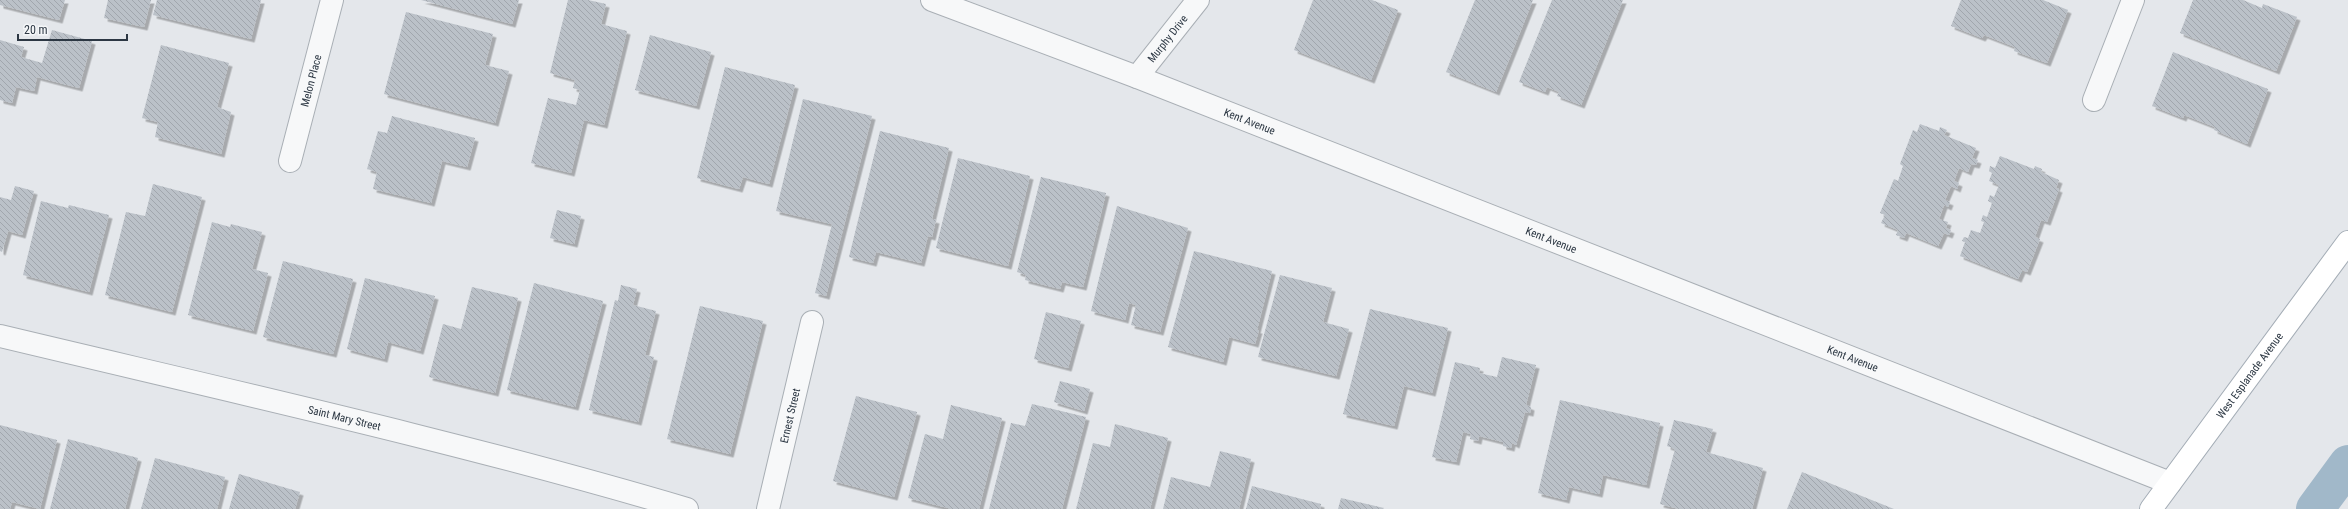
<svg xmlns="http://www.w3.org/2000/svg" width="2348" height="509" viewBox="0 0 2348 509" font-family="'Roboto Condensed',sans-serif">
<style>
.lines{fill:none;stroke-linecap:round;stroke-linejoin:round}
.canal{stroke:#a1b8c9;stroke-width:38}
.building{fill:url(#building-back-hatch);filter:url(#shadow)}
.minor-casing{stroke:#a9afb5;stroke-width:24}
.major-casing{stroke:#a4adb6;stroke-width:24}
.minor{stroke:#f7f8f9;stroke-width:22}
.major{stroke:#fff;stroke-width:22}
.labels{text-anchor:middle;stroke-width:3.5;stroke-linejoin:round;paint-order:stroke}
.street-label{font-size:11px;fill:#2c3743;stroke:#f4f6f8}
</style>
<defs>
<pattern id="building-back-hatch" width="6" height="6" patternUnits="userSpaceOnUse"><rect width="6" height="6" fill="#bbc1c8"/><path d="M-1 5l2 2M0 0l6 6M5-1l2 2" fill="none" stroke="#a1a6ad"/></pattern>
<filter id="shadow"><feDropShadow dx="3.5" dy="3.5" stdDeviation="0" flood-color="#0004"/></filter>
</defs>
<rect width="100%" height="100%" fill="#e4e7eb"/>
<g class="lines">
<path class="canal" d="M 2315,509 L 2348,464"/>
</g>
<g class="building">
<path d="M 0,0 L 65,0 L 59,20 L 0,5 Z"/>
<path d="M 108,0 L 151,0 L 144,27 L 104,18 Z"/>
<path d="M 157,0 L 261,0 L 251,39 L 153,15 Z"/>
<path d="M 421,0 L 519,0 L 512,24 Z"/>
<path d="M 568,0 L 588,0 L 606,4 L 601,24 L 627,31 L 604,125 L 584,120 L 571,173 L 531,163 L 548,98 L 576,105 L 580,90 L 573,88 L 575,80 L 550,73 Z"/>
<path d="M 1313,0 L 1372,0 L 1398,10 L 1371,80 L 1294,50 Z"/>
<path d="M 1475,0 L 1533,0 L 1496,92 L 1446,72 Z"/>
<path d="M 1552,0 L 1623,0 L 1581,105 L 1557,96 L 1559,92 L 1547,87 L 1545,92 L 1519,82 Z"/>
<path d="M 1961,0 L 2043,0 L 2068,10 L 2047,63 L 2014,51 L 2015,47 L 1984,35 L 1982,38 L 1951,26 Z"/>
<path d="M 2193,0 L 2243,0 L 2262,8 L 2263,4 L 2297,17 L 2276,71 L 2180,33 Z"/>
<path d="M 406,12 L 493,34 L 485,65 L 509,71 L 495,123 L 384,94 Z"/>
<path d="M 52,30 L 92,41 L 79,88 L 37,77 L 34,91 L 16,87 L 12,103 L 0,100 L 0,40 L 24,47 L 21,57 L 42,63 Z"/>
<path d="M 650,35 L 711,52 L 696,106 L 635,90 Z"/>
<path d="M 161,45 L 229,63 L 217,107 L 231,112 L 221,154 L 155,137 L 158,122 L 142,118 Z"/>
<path d="M 2173,52 L 2268,89 L 2247,144 L 2214,130 L 2215,127 L 2184,115 L 2183,118 L 2152,106 Z"/>
<path d="M 725,67 L 795,85 L 769,184 L 743,177 L 739,189 L 697,178 Z"/>
<path d="M 803,99 L 872,116 L 826,296 L 815,293 L 832,224 L 776,211 Z"/>
<path d="M 392,116 L 475,138 L 467,167 L 442,161 L 431,203 L 373,189 L 377,172 L 367,169 L 378,131 L 387,133 Z"/>
<path d="M 1920,124 L 1939,131 L 1940,127 L 1947,130 L 1944,135 L 1976,148 L 1972,158 L 1978,160 L 1976,165 L 1971,164 L 1968,172 L 1959,168 L 1954,181 L 1959,183 L 1957,189 L 1951,186 L 1945,200 L 1950,202 L 1948,207 L 1944,205 L 1939,219 L 1948,222 L 1946,228 L 1951,230 L 1949,235 L 1944,233 L 1938,246 L 1906,233 L 1904,238 L 1896,235 L 1898,230 L 1881,223 L 1885,215 L 1880,213 L 1894,179 L 1898,181 L 1903,166 L 1900,164 L 1913,130 L 1917,132 Z"/>
<path d="M 880,131 L 949,148 L 932,219 L 936,220 L 932,237 L 928,236 L 921,263 L 876,252 L 873,263 L 849,257 Z"/>
<path d="M 2000,156 L 2034,169 L 2035,166 L 2042,169 L 2041,172 L 2059,180 L 2056,188 L 2059,189 L 2047,222 L 2041,220 L 2035,237 L 2040,239 L 2027,272 L 2022,270 L 2018,279 L 1960,256 L 1965,242 L 1962,241 L 1964,237 L 1968,238 L 1971,230 L 1980,233 L 1984,222 L 1981,221 L 1983,215 L 1987,217 L 1992,203 L 1988,201 L 1990,195 L 1994,197 L 1999,185 L 1989,181 L 1992,173 L 1989,171 L 1990,166 L 1995,168 Z"/>
<path d="M 958,158 L 1030,176 L 1008,266 L 936,248 Z"/>
<path d="M 1041,177 L 1106,193 L 1083,287 L 1062,282 L 1060,289 L 1025,280 L 1026,275 L 1017,272 Z"/>
<path d="M 153,184 L 202,197 L 172,312 L 105,295 L 126,212 L 145,216 Z"/>
<path d="M 15,186 L 34,191 L 22,235 L 8,231 L 2,252 L 0,251 L 0,197 L 11,200 Z"/>
<path d="M 41,201 L 68,208 L 69,205 L 109,215 L 89,292 L 23,275 Z"/>
<path d="M 1117,206 L 1188,228 L 1160,332 L 1131,325 L 1136,305 L 1129,303 L 1125,320 L 1091,311 Z"/>
<path d="M 557,210 L 581,216 L 574,244 L 550,238 Z"/>
<path d="M 212,222 L 230,227 L 231,224 L 262,232 L 252,269 L 268,273 L 253,331 L 188,315 Z"/>
<path d="M 1194,251 L 1272,271 L 1257,330 L 1259,330 L 1255,344 L 1229,337 L 1223,362 L 1168,347 Z"/>
<path d="M 283,261 L 353,279 L 333,354 L 263,337 Z"/>
<path d="M 1280,275 L 1332,288 L 1323,322 L 1349,329 L 1336,376 L 1258,357 Z"/>
<path d="M 365,278 L 435,296 L 420,351 L 388,342 L 384,359 L 347,349 Z"/>
<path d="M 534,283 L 603,301 L 575,407 L 507,390 Z"/>
<path d="M 621,285 L 637,289 L 633,305 L 656,311 L 645,355 L 654,357 L 638,422 L 589,410 L 615,300 L 618,301 Z"/>
<path d="M 472,287 L 518,298 L 495,393 L 429,377 L 443,324 L 461,329 Z"/>
<path d="M 700,306 L 763,321 L 730,454 L 667,439 Z"/>
<path d="M 1370,309 L 1448,328 L 1432,393 L 1404,386 L 1394,426 L 1343,414 Z"/>
<path d="M 1046,312 L 1081,321 L 1068,368 L 1034,359 Z"/>
<path d="M 1502,357 L 1536,365 L 1526,405 L 1531,407 L 1530,413 L 1525,412 L 1516,445 L 1512,443 L 1511,448 L 1503,446 L 1503,442 L 1479,436 L 1478,441 L 1470,439 L 1471,434 L 1463,432 L 1456,462 L 1432,457 L 1455,362 L 1480,368 L 1479,373 L 1497,377 Z"/>
<path d="M 1060,381 L 1090,389 L 1084,411 L 1054,402 Z"/>
<path d="M 856,396 L 917,412 L 894,497 L 833,481 Z"/>
<path d="M 1560,400 L 1660,423 L 1646,485 L 1603,475 L 1599,494 L 1569,487 L 1566,500 L 1538,493 Z"/>
<path d="M 1032,404 L 1086,417 L 1062,509 L 989,509 L 1011,423 L 1025,426 Z"/>
<path d="M 951,405 L 1002,418 L 979,509 L 952,509 L 908,498 L 925,434 L 943,439 Z"/>
<path d="M 1674,420 L 1713,429 L 1706,452 L 1763,468 L 1752,509 L 1679,509 L 1660,504 L 1675,449 L 1667,446 Z"/>
<path d="M 1115,424 L 1168,438 L 1150,509 L 1076,509 L 1093,443 L 1110,447 Z"/>
<path d="M 0,425 L 57,440 L 40,509 L 12,502 L 10,509 L 0,509 Z"/>
<path d="M 68,439 L 138,458 L 125,509 L 50,509 Z"/>
<path d="M 1220,451 L 1251,459 L 1239,509 L 1163,509 L 1171,477 L 1210,487 Z"/>
<path d="M 155,458 L 225,477 L 217,509 L 141,509 Z"/>
<path d="M 1802,472 L 1894,509 L 1787,509 Z"/>
<path d="M 239,474 L 300,492 L 295,509 L 229,509 Z"/>
<path d="M 1252,486 L 1321,504 L 1320,509 L 1246,509 Z"/>
<path d="M 1341,498 L 1384,508 L 1383,509 L 1338,509 Z"/>
</g>
<g class="lines">
<g class="minor-casing">
<g id="minor">
<path id="s1" d="M 932,0 L 1137,77 L 2170,483"/>
<path id="s2" d="M 1137,77 L 1198,0"/>
<path d="M 2094,100 L 2133,0"/>
<path id="s3" d="M 290,161 L 332,0"/>
<path id="s4" d="M 0,336 C 230,391 461,442 687,509"/>
<path id="s5" d="M 768,509 L 812,322"/>
</g>
</g>
<g class="major-casing">
<g id="major">
<path id="s6" d="M 2151,509 L 2348,242"/>
</g>
</g>
<use href="#minor" class="minor"/>
<use href="#major" class="major"/>
</g>
<g class="labels">
<g class="street-label">
<text dy="4" stroke="none"><textPath href="#s2" startOffset="49">Murphy Drive</textPath></text>
<text dy="4" stroke="none"><textPath href="#s3" startOffset="83">Melon Place</textPath></text>
<text dy="4" stroke="none"><textPath href="#s1" startOffset="340">Kent Avenue</textPath></text>
<text dy="4" stroke="none"><textPath href="#s1" startOffset="664">Kent Avenue</textPath></text>
<text dy="4" stroke="none"><textPath href="#s1" startOffset="988">Kent Avenue</textPath></text>
<text dy="4" stroke="none"><textPath href="#s6" startOffset="166">West Esplanade Avenue</textPath></text>
<text dy="4" stroke="none"><textPath href="#s5" startOffset="96">Ernest Street</textPath></text>
<text dy="4" stroke="none"><textPath href="#s4" startOffset="354">Saint Mary Street</textPath></text>
</g>
</g>
<path d="M18 34v6h109v-6" fill="none" stroke="#2c3743" stroke-width="2"/>
<text x="24" y="34" font-size="12" fill="#2c3743" stroke="#f4f6f8" stroke-width="3" paint-order="stroke">20 m</text>
</svg>
